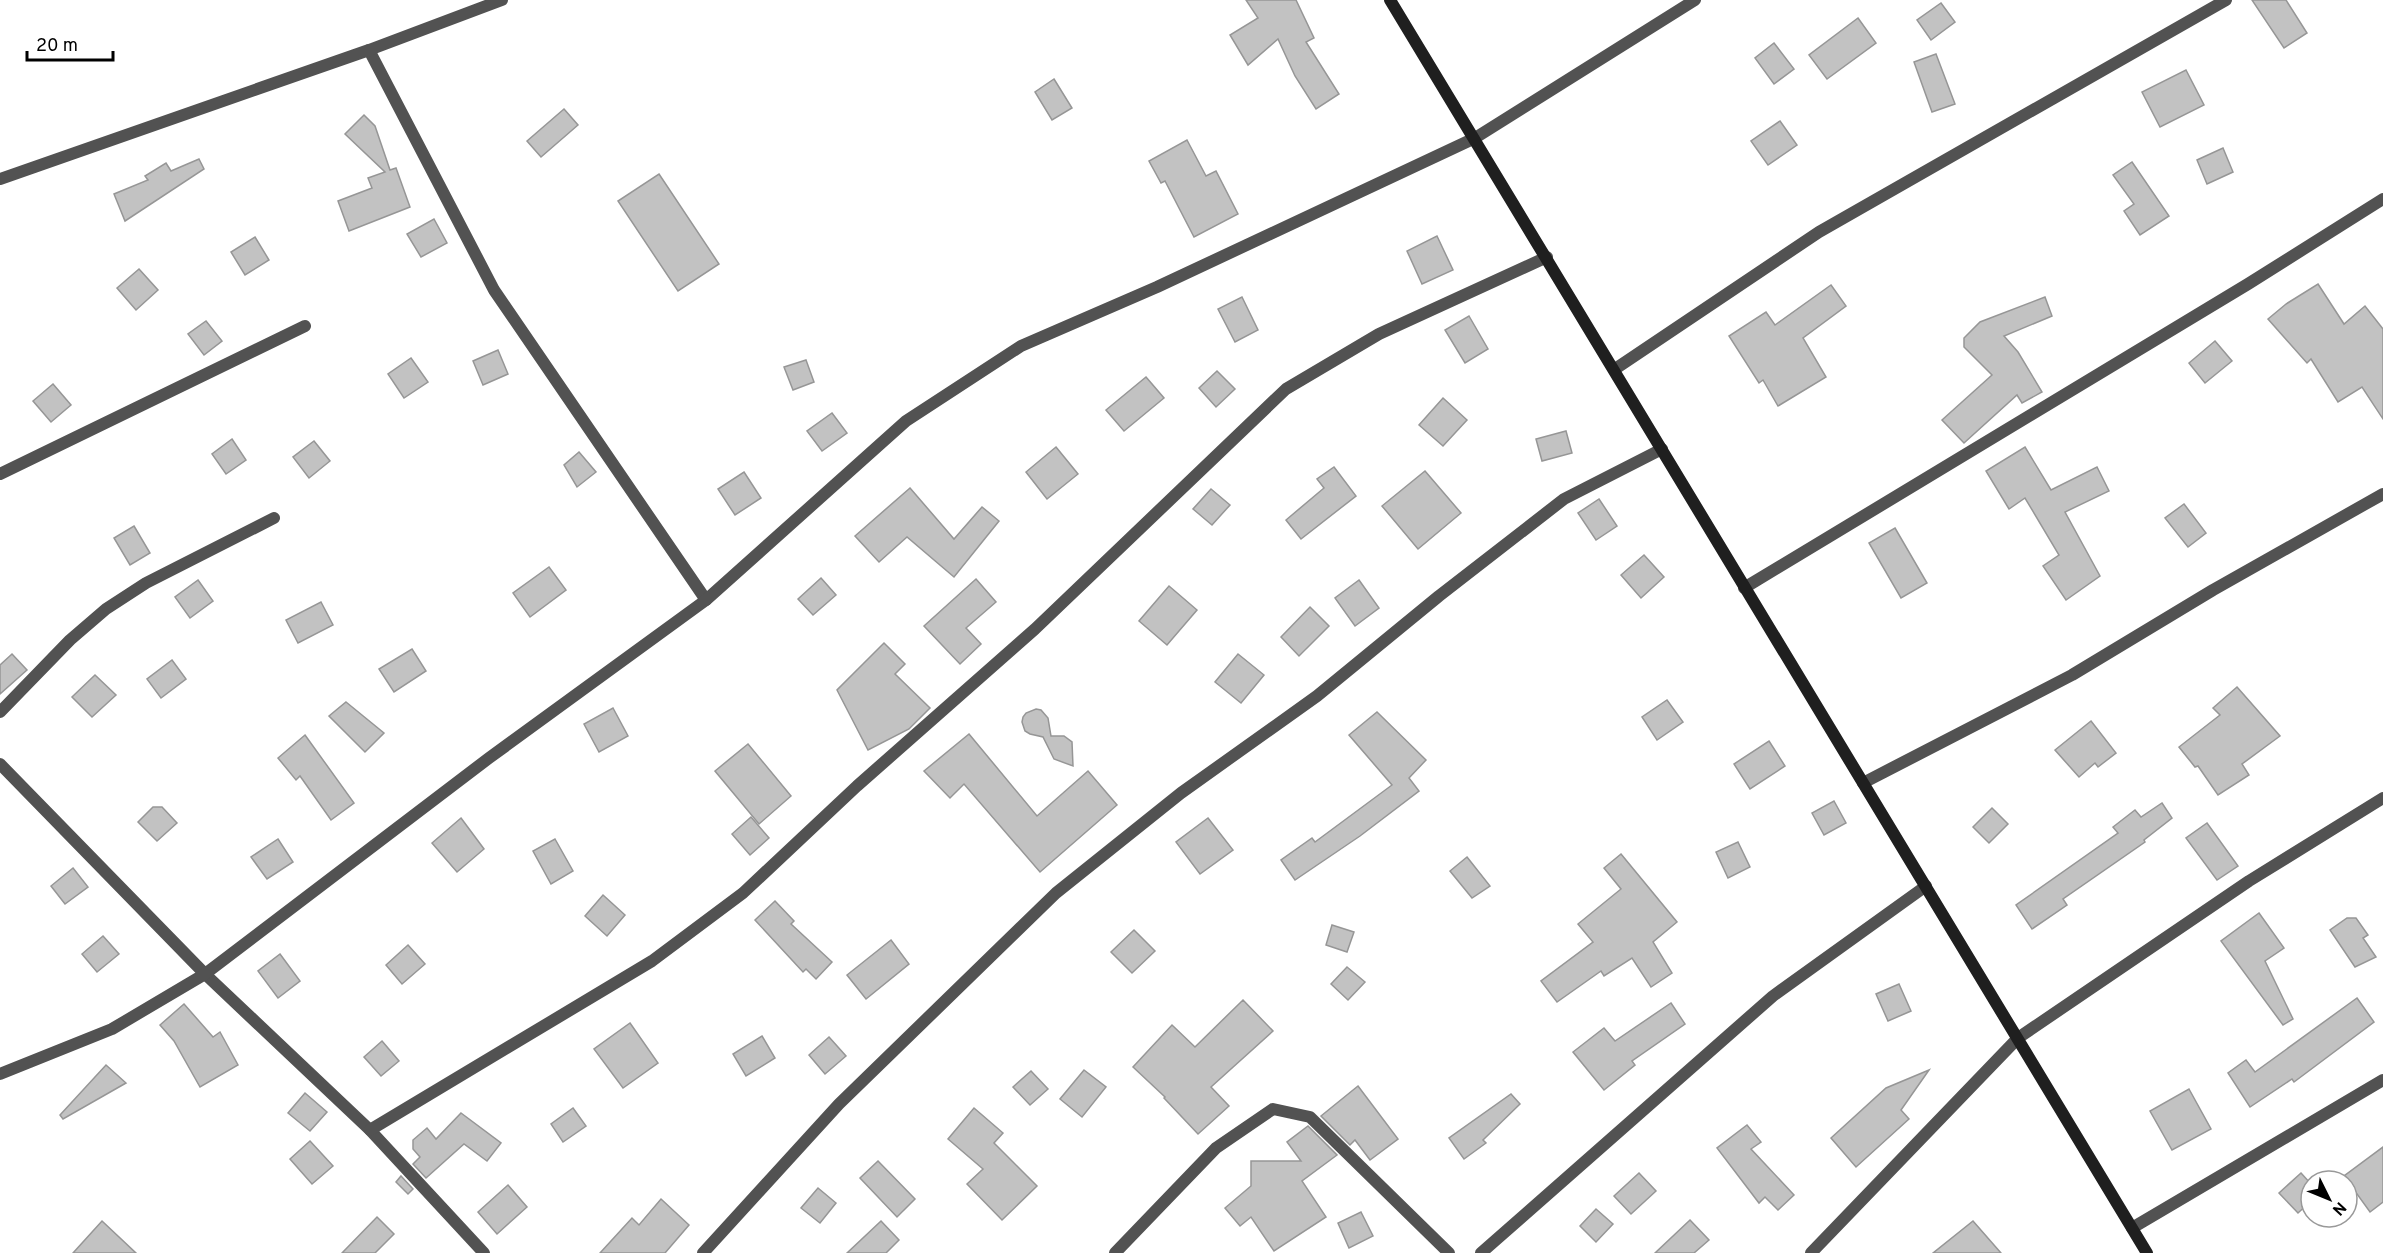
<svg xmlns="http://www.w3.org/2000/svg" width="2383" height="1253" viewBox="0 0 2383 1253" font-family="Overpass,sans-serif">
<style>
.building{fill:#c2c2c2;stroke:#969696;stroke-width:1.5}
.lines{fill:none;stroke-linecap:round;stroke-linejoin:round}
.street{stroke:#525252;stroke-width:12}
.secondary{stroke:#1f1f1f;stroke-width:12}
</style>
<rect width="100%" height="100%" fill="#fff"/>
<g class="building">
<path d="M 1246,0 L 1296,0 L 1314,38 L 1306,42 L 1339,94 L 1316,109 L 1295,76 L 1278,39 L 1248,65 L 1230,35 L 1258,18 Z"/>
<path d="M 2252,0 L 2286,0 L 2307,33 L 2284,48 Z"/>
<path d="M 1941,3 L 1955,22 L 1931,40 L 1917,20 Z"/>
<path d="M 1858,18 L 1876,43 L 1827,79 L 1809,55 Z"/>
<path d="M 1774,43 L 1794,69 L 1774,84 L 1755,58 Z"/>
<path d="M 1936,54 L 1955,104 L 1932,112 L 1914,62 Z"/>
<path d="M 2186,70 L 2204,105 L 2160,127 L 2142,92 Z"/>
<path d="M 1054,79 L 1072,108 L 1052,120 L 1035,92 Z"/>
<path d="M 564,109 L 578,125 L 541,157 L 527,141 Z"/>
<path d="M 364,115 L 375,126 L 390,170 L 396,168 L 410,207 L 349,231 L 338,201 L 372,188 L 368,178 L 385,172 L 345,134 Z"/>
<path d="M 1780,121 L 1797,145 L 1768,165 L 1751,141 Z"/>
<path d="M 1187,140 L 1206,176 L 1216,171 L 1238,214 L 1194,237 L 1165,181 L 1161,183 L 1149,161 Z"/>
<path d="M 2223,148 L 2233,172 L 2207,184 L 2197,160 Z"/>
<path d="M 199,159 L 204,169 L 125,221 L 114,194 L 148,180 L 145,176 L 166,163 L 171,171 Z"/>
<path d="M 2132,162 L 2169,216 L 2140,235 L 2124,211 L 2134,204 L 2113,175 Z"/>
<path d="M 659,174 L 719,264 L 678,291 L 618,201 Z"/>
<path d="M 434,219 L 447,243 L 421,257 L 407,234 Z"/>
<path d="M 1437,236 L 1453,270 L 1422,284 L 1407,251 Z"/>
<path d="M 255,237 L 269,260 L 245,275 L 231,252 Z"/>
<path d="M 139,269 L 158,290 L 136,310 L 117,288 Z"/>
<path d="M 2318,284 L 2344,324 L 2365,306 L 2383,329 L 2383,419 L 2362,387 L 2338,402 L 2311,359 L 2307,363 L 2268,319 L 2286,304 Z"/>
<path d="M 1831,285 L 1846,306 L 1803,338 L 1826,377 L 1778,406 L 1763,380 L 1759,383 L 1729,336 L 1766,312 L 1775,325 Z"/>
<path d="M 1242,297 L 1258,330 L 1235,342 L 1218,309 Z"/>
<path d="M 2045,297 L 2052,316 L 2004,336 L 2018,352 L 2042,392 L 2022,403 L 2017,395 L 1964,443 L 1942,420 L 1992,375 L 1964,347 L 1964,338 L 1980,322 Z"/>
<path d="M 1469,316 L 1488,349 L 1465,363 L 1445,330 Z"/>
<path d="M 206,321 L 222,341 L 204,355 L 188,334 Z"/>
<path d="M 2215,341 L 2232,361 L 2205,383 L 2189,363 Z"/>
<path d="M 498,350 L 508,374 L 483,385 L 473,361 Z"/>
<path d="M 411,358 L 428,382 L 404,398 L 388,374 Z"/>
<path d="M 806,360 L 814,382 L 793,390 L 784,367 Z"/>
<path d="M 1217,371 L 1235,389 L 1216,407 L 1199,388 Z"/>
<path d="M 1146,377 L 1164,398 L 1124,431 L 1106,410 Z"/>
<path d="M 53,384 L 71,405 L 51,422 L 33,401 Z"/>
<path d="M 1443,398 L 1467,420 L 1443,446 L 1419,425 Z"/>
<path d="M 832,413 L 847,433 L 822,451 L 807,431 Z"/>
<path d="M 1566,431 L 1572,453 L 1542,461 L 1536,439 Z"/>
<path d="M 232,439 L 246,460 L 226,474 L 212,454 Z"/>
<path d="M 314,441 L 330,461 L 309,478 L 293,457 Z"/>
<path d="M 1056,447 L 1078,474 L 1047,499 L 1026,472 Z"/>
<path d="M 2025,447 L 2051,490 L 2097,467 L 2109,491 L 2065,512 L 2100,576 L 2066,600 L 2043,566 L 2059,555 L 2025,498 L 2009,509 L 1986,471 Z"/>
<path d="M 579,452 L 596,472 L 577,487 L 564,465 Z"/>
<path d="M 1334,467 L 1356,496 L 1301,539 L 1286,520 L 1324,488 L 1317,479 Z"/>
<path d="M 1425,471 L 1461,513 L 1418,549 L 1382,506 Z"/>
<path d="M 744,472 L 761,498 L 735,515 L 718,489 Z"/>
<path d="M 910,488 L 954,539 L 982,507 L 999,521 L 954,577 L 907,537 L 879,562 L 855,536 Z"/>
<path d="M 1211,489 L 1230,505 L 1212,525 L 1193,509 Z"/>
<path d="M 1599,499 L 1617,526 L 1596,540 L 1578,513 Z"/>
<path d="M 2184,504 L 2206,533 L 2188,547 L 2165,518 Z"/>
<path d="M 134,526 L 150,553 L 130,565 L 114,538 Z"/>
<path d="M 1895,528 L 1927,583 L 1901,598 L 1869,543 Z"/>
<path d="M 1644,555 L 1664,577 L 1641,598 L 1621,575 Z"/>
<path d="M 549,567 L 566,590 L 530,617 L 513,593 Z"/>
<path d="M 821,578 L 836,595 L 813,615 L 798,599 Z"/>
<path d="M 976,579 L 996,602 L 966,628 L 981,644 L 960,664 L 924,626 Z"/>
<path d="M 198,580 L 213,601 L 190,618 L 175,597 Z"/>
<path d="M 1359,580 L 1379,608 L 1355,626 L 1335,598 Z"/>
<path d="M 1169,586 L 1197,610 L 1167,645 L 1139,621 Z"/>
<path d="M 321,602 L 333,625 L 298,643 L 286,620 Z"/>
<path d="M 1310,607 L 1329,626 L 1299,656 L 1281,637 Z"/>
<path d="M 884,643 L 905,664 L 895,674 L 930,708 L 909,729 L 868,750 L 837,690 Z"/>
<path d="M 412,649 L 426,671 L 394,692 L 379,669 Z"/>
<path d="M 12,654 L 27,670 L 0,694 L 0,665 Z"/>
<path d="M 1238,654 L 1264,675 L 1241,703 L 1215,682 Z"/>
<path d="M 172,660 L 186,679 L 161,698 L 147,679 Z"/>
<path d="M 95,675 L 116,695 L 92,717 L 72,697 Z"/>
<path d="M 2237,687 L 2280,736 L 2242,764 L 2249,775 L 2218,795 L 2198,766 L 2195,767 L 2179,747 L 2220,715 L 2213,708 Z"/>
<path d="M 1667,700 L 1683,722 L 1657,740 L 1642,717 Z"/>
<path d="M 346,702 L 384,733 L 365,752 L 329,716 Z"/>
<path d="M 613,708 L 628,736 L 599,752 L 584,724 Z"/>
<path d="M 1036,709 L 1041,710 L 1048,718 L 1051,736 L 1064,736 L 1072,742 L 1073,766 L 1054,759 L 1043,737 L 1030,734 L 1025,731 L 1022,722 L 1023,717 L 1026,713 Z"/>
<path d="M 1377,712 L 1426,760 L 1409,778 L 1419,791 L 1360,836 L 1295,880 L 1281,860 L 1312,838 L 1315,842 L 1392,785 L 1349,735 Z"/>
<path d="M 2091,721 L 2116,753 L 2098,767 L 2095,763 L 2079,777 L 2055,750 Z"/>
<path d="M 969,734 L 1037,816 L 1088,771 L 1117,805 L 1040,872 L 964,784 L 950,798 L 924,771 Z"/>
<path d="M 305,735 L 354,803 L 331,820 L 300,776 L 296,780 L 278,758 Z"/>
<path d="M 1769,741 L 1785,766 L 1750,789 L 1734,764 Z"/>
<path d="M 748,744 L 791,796 L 759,824 L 715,771 Z"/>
<path d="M 1834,801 L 1846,823 L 1824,835 L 1812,813 Z"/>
<path d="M 2162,803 L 2172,818 L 2144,840 L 2145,842 L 2063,899 L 2067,905 L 2032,929 L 2016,905 L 2118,833 L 2113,827 L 2135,810 L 2141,817 Z"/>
<path d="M 153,807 L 162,807 L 177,823 L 157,841 L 138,822 Z"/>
<path d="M 1992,808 L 2008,824 L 1989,843 L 1973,827 Z"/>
<path d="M 751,817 L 769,838 L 750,855 L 732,834 Z"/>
<path d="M 461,818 L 484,849 L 457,872 L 432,843 Z"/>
<path d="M 1208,818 L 1233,850 L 1200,874 L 1176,842 Z"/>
<path d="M 2207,823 L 2238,866 L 2217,880 L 2186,838 Z"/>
<path d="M 278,839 L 293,862 L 267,879 L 251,857 Z"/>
<path d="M 555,839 L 573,871 L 551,884 L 533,851 Z"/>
<path d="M 1738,842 L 1750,867 L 1728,878 L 1716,852 Z"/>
<path d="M 1621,854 L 1677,922 L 1653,942 L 1672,973 L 1651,987 L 1632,958 L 1604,976 L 1601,971 L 1557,1002 L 1541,981 L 1593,942 L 1578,924 L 1621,889 L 1604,868 Z"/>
<path d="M 1467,857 L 1490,886 L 1472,898 L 1450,871 Z"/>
<path d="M 73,868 L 88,887 L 65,904 L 51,886 Z"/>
<path d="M 603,895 L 625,915 L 607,936 L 585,916 Z"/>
<path d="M 775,901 L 794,921 L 791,924 L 832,962 L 816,979 L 806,969 L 803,972 L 755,920 Z"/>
<path d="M 2259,913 L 2284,948 L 2265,961 L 2293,1019 L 2283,1025 L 2221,941 Z"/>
<path d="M 2347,918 L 2356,918 L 2368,935 L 2363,938 L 2376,957 L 2355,967 L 2330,930 Z"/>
<path d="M 1332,925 L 1354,932 L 1347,952 L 1326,945 Z"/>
<path d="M 1134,930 L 1155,951 L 1132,973 L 1111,952 Z"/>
<path d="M 103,936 L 119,954 L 97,972 L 82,954 Z"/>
<path d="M 891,940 L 909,964 L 866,999 L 847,975 Z"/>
<path d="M 408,945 L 425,964 L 402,984 L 386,965 Z"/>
<path d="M 280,954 L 300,981 L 278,998 L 258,971 Z"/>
<path d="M 1347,967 L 1365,982 L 1348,1000 L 1331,984 Z"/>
<path d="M 1899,984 L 1911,1011 L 1888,1021 L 1876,994 Z"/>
<path d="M 2357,998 L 2374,1022 L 2294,1082 L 2292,1079 L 2250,1107 L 2228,1073 L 2246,1060 L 2255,1072 Z"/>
<path d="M 1243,1000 L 1273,1031 L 1211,1087 L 1229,1106 L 1198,1134 L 1164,1098 L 1165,1097 L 1133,1067 L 1172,1025 L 1195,1047 Z"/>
<path d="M 1671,1003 L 1685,1024 L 1632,1061 L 1635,1065 L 1604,1090 L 1573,1052 L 1604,1028 L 1615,1041 Z"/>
<path d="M 184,1004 L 213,1037 L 220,1032 L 238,1065 L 200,1087 L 174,1041 L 160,1025 Z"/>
<path d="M 630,1023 L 658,1063 L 623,1088 L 594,1049 Z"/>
<path d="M 762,1036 L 775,1058 L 746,1076 L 733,1054 Z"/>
<path d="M 829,1037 L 846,1056 L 825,1074 L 809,1055 Z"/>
<path d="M 382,1041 L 399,1061 L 381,1076 L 364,1057 Z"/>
<path d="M 106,1065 L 126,1083 L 63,1119 L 60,1115 Z"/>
<path d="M 1084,1070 L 1106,1087 L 1082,1117 L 1060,1099 Z"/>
<path d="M 1929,1070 L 1901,1110 L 1909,1119 L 1856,1167 L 1831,1138 L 1886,1088 Z"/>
<path d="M 1031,1071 L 1048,1089 L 1030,1105 L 1013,1087 Z"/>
<path d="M 1358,1086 L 1398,1139 L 1370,1160 L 1355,1140 L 1350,1145 L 1321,1116 Z"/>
<path d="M 2189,1089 L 2211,1129 L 2172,1150 L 2150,1111 Z"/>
<path d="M 305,1093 L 327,1112 L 310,1131 L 288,1113 Z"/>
<path d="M 1511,1094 L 1520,1104 L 1483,1140 L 1486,1143 L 1464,1159 L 1449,1138 Z"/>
<path d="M 573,1108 L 586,1126 L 563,1142 L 551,1124 Z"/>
<path d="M 974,1108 L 1003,1133 L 994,1143 L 1037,1186 L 1002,1220 L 967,1184 L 983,1169 L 948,1139 Z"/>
<path d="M 461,1113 L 501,1143 L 487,1161 L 464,1144 L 426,1178 L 413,1164 L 420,1157 L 413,1149 L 413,1140 L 427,1128 L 436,1139 Z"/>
<path d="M 1747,1125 L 1761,1142 L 1751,1149 L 1794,1195 L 1778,1210 L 1765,1197 L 1759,1203 L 1717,1148 Z"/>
<path d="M 1308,1126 L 1337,1155 L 1302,1181 L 1326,1217 L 1274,1251 L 1251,1217 L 1240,1226 L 1225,1208 L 1251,1186 L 1251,1161 L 1301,1161 L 1287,1142 Z"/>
<path d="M 310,1141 L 333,1166 L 312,1184 L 290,1159 Z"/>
<path d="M 2383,1147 L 2383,1202 L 2370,1212 L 2344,1176 Z"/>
<path d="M 878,1161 L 915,1199 L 897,1217 L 860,1178 Z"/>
<path d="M 1639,1173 L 1656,1191 L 1631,1214 L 1614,1196 Z"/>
<path d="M 2301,1173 L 2311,1184 L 2311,1201 L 2298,1213 L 2279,1193 Z"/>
<path d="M 401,1176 L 413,1189 L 408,1194 L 396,1182 Z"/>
<path d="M 508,1185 L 527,1207 L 497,1234 L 478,1212 Z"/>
<path d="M 818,1188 L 836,1203 L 820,1223 L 801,1208 Z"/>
<path d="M 661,1199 L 689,1225 L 665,1253 L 600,1253 L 632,1218 L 639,1225 Z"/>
<path d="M 1596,1209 L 1613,1224 L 1596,1242 L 1580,1226 Z"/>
<path d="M 1361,1212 L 1373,1236 L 1349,1248 L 1338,1223 Z"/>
<path d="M 377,1217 L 394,1234 L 375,1253 L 342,1253 Z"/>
<path d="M 1690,1220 L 1709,1240 L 1694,1253 L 1655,1253 Z"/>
<path d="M 102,1221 L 136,1253 L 73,1253 Z"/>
<path d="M 881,1221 L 899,1240 L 886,1253 L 847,1253 Z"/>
<path d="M 1973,1221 L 2001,1253 L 1933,1253 Z"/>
</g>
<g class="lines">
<g class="street">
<path d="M 369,50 L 494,290 L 706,600"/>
<path d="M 0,179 L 369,50 L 502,0"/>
<path d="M 1615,369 L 1819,232 L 2226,0"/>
<path d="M 0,474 L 305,326"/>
<path d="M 1744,588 L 2248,284 L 2383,199"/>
<path d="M 0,712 L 70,640 L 106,609 L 146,583 L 274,518"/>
<path d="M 0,764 L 205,974 L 370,1130 L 484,1253"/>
<path d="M 1863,783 L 2072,675 L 2213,590 L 2383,494"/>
<path d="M 0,1074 L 112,1029 L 205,974 L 489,758 L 706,600 L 906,421 L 1021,346 L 1157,287 L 1475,138 L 1695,0"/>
<path d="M 370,1130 L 652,961 L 743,893 L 857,786 L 1035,629 L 1286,389 L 1379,334 L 1547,257"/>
<path d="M 2132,1228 L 2383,1080"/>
<path d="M 703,1253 L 839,1104 L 1056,893 L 1181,793 L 1317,696 L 1439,596 L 1564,499 L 1662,449"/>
<path d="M 1115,1253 L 1216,1148 L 1273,1109 L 1310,1117 L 1449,1253"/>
<path d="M 1481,1253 L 1773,996 L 1926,886"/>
<path d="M 1811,1253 L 2018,1038 L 2249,881 L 2383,798"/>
</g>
<path class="secondary" d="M 1390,0 L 2147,1253"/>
</g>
<g transform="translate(2329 1199) rotate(133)"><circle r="28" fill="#ffffff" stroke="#999999" stroke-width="1.5"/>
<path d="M0-4.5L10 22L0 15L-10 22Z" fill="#000000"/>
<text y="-9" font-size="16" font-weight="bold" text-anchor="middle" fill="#000000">N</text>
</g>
<path d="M27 51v9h86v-9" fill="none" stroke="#000000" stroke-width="3"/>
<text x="36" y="51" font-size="18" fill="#000000" stroke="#ffffff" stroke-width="4.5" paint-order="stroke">20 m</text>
</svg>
